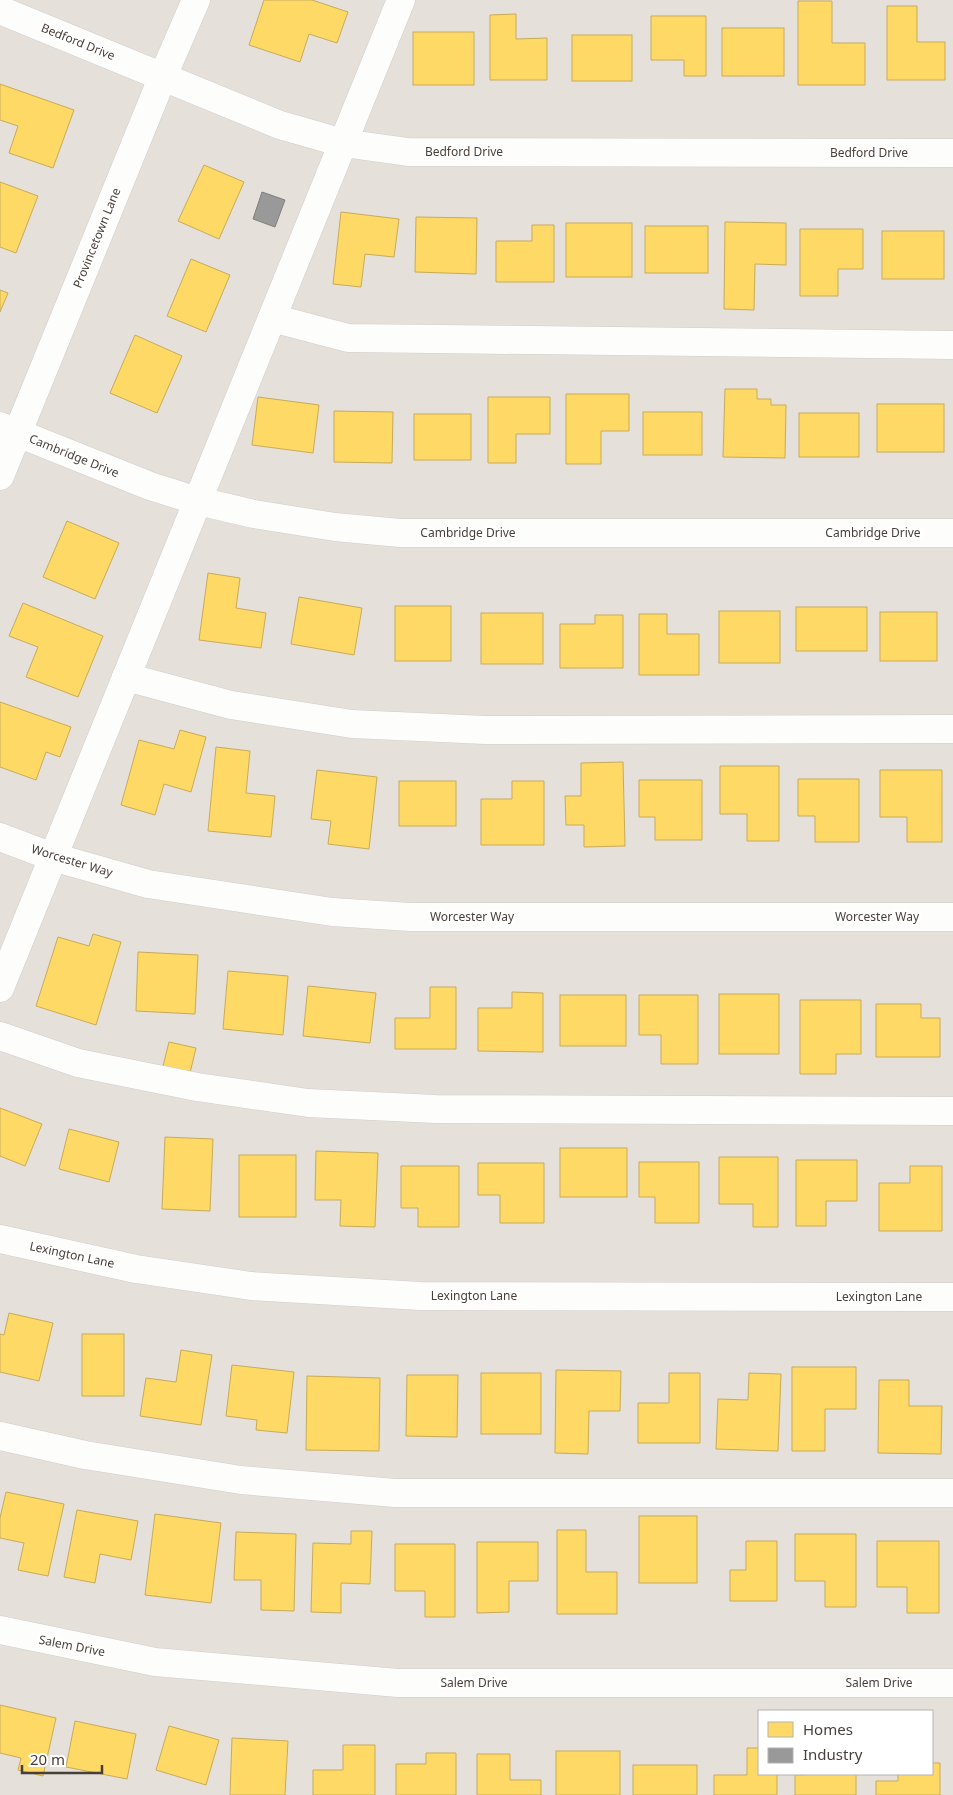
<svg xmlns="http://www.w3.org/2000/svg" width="953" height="1795" viewBox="0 0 953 1795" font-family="'Noto Sans',sans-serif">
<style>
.residential{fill:#e5e0da;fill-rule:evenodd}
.homes{fill:#ffd966;stroke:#c8ab58}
.industry{fill:#999;stroke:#817e7c}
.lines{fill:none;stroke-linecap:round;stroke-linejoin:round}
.minor-casing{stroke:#d0cdca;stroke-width:29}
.minor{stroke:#fdfdfc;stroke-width:28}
.labels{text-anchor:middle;stroke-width:5;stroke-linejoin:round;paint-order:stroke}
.street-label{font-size:12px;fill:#483f38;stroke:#fff}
</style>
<rect width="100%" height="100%" fill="#f2efec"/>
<path class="residential" d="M 0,0 L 953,0 L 953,1795 L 0,1795 ZM 759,1711 L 932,1711 L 932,1774 L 759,1774 Z"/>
<g class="homes">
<path d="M 264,0 L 312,0 L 348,12 L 337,43 L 309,34 L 300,62 L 249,45 Z"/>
<path d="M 798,1 L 832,1 L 832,43 L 865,43 L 865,85 L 798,85 Z"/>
<path d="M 887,6 L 917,6 L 917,42 L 945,42 L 945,80 L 887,80 Z"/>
<path d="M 516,14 L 516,39 L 547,38 L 547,80 L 490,80 L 490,15 Z"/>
<path d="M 651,16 L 706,16 L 706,76 L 684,76 L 684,60 L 651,60 Z"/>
<rect x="722" y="28" width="62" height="48"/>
<rect x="413" y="32" width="61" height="53"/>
<rect x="572" y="35" width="60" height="46"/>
<path d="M 0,84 L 74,110 L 53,168 L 9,153 L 18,126 L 0,120 Z"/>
<path d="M 204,165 L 244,182 L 219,239 L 178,221 Z"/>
<path d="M 0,182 L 38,196 L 16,253 L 0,247 Z"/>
<path d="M 341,212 L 399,219 L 394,257 L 365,254 L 361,287 L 333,284 Z"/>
<path d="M 416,217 L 477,218 L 476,274 L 415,272 Z"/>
<path d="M 725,222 L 786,223 L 786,265 L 755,264 L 754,310 L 724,309 Z"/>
<rect x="566" y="223" width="66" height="54"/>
<path d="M 532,225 L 554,225 L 554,282 L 496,282 L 496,241 L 532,241 Z"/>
<rect x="645" y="226" width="63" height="47"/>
<path d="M 800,229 L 863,229 L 863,269 L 838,269 L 838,296 L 800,296 Z"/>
<rect x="882" y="231" width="62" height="48"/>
<path d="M 191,259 L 230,275 L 206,332 L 167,316 Z"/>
<path d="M 0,290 L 8,293 L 0,312 Z"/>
<path d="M 135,335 L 182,356 L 157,413 L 110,393 Z"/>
<path d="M 725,389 L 757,389 L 757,399 L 771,399 L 771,405 L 786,405 L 785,458 L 723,457 Z"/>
<path d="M 566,394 L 629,394 L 629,431 L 601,431 L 601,464 L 566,464 Z"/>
<path d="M 258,397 L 319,405 L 313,453 L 252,445 Z"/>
<path d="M 488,397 L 550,397 L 550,434 L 516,434 L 516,463 L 488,463 Z"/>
<rect x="877" y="404" width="67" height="48"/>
<path d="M 334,411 L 393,412 L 392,463 L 334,462 Z"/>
<rect x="643" y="412" width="59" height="43"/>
<rect x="799" y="413" width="60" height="44"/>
<rect x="414" y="414" width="57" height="46"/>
<path d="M 67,521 L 119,543 L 95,599 L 43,577 Z"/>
<path d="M 208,573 L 240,578 L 236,608 L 266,613 L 261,648 L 199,640 Z"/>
<path d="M 299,597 L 362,608 L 354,655 L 291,644 Z"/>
<path d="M 23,603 L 103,636 L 78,697 L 26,677 L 38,647 L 9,636 Z"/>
<rect x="395" y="606" width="56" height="55"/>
<rect x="796" y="607" width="71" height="44"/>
<rect x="719" y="611" width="61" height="52"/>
<rect x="880" y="612" width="57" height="49"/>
<rect x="481" y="613" width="62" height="51"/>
<path d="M 639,614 L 667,614 L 667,634 L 699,634 L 699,675 L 639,675 Z"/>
<path d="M 595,615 L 623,615 L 623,668 L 560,668 L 560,624 L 595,624 Z"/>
<path d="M 0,702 L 71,727 L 60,757 L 46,752 L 36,780 L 0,767 Z"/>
<path d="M 180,730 L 206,737 L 191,792 L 164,784 L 155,815 L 121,805 L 139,740 L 174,749 Z"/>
<path d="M 216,747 L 250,751 L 246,793 L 275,796 L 271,837 L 208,831 Z"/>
<path d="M 623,762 L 625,846 L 584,847 L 584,825 L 566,825 L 565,796 L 581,796 L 581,763 Z"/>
<path d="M 720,766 L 779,766 L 779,841 L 747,841 L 747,814 L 720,814 Z"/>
<path d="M 317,770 L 377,777 L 369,849 L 328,844 L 331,821 L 311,819 Z"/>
<path d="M 880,770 L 942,770 L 942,842 L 907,842 L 907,817 L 880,817 Z"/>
<path d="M 798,779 L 859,779 L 859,842 L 815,842 L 815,816 L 798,816 Z"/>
<path d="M 639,780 L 702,780 L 702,840 L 655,840 L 655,817 L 639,817 Z"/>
<rect x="399" y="781" width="57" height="45"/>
<path d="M 512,781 L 544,781 L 544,845 L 481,845 L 481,799 L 512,799 Z"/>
<path d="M 93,934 L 121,942 L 96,1025 L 36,1006 L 58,937 L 89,946 Z"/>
<path d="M 138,952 L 198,955 L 195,1014 L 136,1011 Z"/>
<path d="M 228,971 L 288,976 L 283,1035 L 223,1029 Z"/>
<path d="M 308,986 L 376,993 L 370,1043 L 303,1036 Z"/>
<path d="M 430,987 L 456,987 L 456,1049 L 395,1049 L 395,1018 L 430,1018 Z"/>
<path d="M 512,992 L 543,993 L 543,1052 L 478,1051 L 478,1008 L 512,1008 Z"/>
<rect x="719" y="994" width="60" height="60"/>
<rect x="560" y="995" width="66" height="51"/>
<path d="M 639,995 L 698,995 L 698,1064 L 661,1064 L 661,1035 L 639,1035 Z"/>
<path d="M 800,1000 L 861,1000 L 861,1054 L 836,1054 L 836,1074 L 800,1074 Z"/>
<path d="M 876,1004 L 921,1004 L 921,1018 L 940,1018 L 940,1057 L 876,1057 Z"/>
<path d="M 169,1042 L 196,1048 L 190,1073 L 163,1066 Z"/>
<path d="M 0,1108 L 42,1124 L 25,1166 L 0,1156 Z"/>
<path d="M 69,1129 L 119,1142 L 109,1182 L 59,1169 Z"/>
<path d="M 165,1137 L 213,1139 L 210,1211 L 162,1209 Z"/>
<rect x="560" y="1148" width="67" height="49"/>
<path d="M 316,1151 L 378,1153 L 375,1227 L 340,1226 L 341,1200 L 315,1200 Z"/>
<rect x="239" y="1155" width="57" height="62"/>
<path d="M 719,1157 L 778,1157 L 778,1227 L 753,1227 L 753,1204 L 719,1204 Z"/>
<path d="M 796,1160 L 857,1160 L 857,1201 L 826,1201 L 826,1226 L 796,1226 Z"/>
<path d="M 639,1162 L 699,1162 L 699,1223 L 655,1223 L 655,1197 L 639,1197 Z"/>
<path d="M 478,1163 L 544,1163 L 544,1223 L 500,1223 L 500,1195 L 478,1195 Z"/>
<path d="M 401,1166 L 459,1166 L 459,1227 L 418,1227 L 418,1208 L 401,1208 Z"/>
<path d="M 910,1166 L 942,1166 L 942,1231 L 879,1231 L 879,1183 L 910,1183 Z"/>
<path d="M 9,1313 L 53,1323 L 39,1381 L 0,1372 L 0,1334 L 4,1335 Z"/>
<rect x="82" y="1334" width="42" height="62"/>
<path d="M 181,1350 L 212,1355 L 201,1425 L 140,1416 L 146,1378 L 176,1382 Z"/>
<path d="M 232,1365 L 294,1372 L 287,1433 L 256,1430 L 257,1420 L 226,1416 Z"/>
<path d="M 792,1367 L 856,1367 L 856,1409 L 825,1409 L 825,1451 L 792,1451 Z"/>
<path d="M 556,1370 L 621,1371 L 620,1411 L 589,1411 L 588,1454 L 555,1453 Z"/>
<rect x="481" y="1373" width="60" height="61"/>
<path d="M 669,1373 L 700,1373 L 700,1443 L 638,1443 L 638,1403 L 669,1403 Z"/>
<path d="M 749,1373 L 781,1374 L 778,1451 L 716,1449 L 718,1399 L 748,1400 Z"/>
<path d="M 407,1375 L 458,1375 L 457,1437 L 406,1436 Z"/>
<path d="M 307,1376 L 380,1378 L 379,1451 L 306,1450 Z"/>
<path d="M 879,1380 L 909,1380 L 909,1406 L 942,1406 L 941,1454 L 878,1453 Z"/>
<path d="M 6,1492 L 64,1504 L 48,1576 L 18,1570 L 24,1543 L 0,1538 L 0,1518 Z"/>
<path d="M 77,1510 L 138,1521 L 131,1560 L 100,1554 L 95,1583 L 64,1577 Z"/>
<path d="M 155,1514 L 221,1523 L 211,1603 L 145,1595 Z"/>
<rect x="639" y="1516" width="58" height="67"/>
<path d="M 557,1530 L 586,1530 L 586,1572 L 617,1572 L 617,1614 L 557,1614 Z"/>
<path d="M 351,1531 L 372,1531 L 370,1584 L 341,1583 L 341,1613 L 311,1612 L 313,1543 L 351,1544 Z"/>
<path d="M 236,1532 L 296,1534 L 294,1611 L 261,1610 L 261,1580 L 234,1580 Z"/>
<path d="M 795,1534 L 856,1534 L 856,1607 L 825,1607 L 825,1581 L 795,1581 Z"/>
<path d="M 746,1541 L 777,1541 L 777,1601 L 730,1601 L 730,1570 L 746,1570 Z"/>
<path d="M 877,1541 L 939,1541 L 939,1613 L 907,1613 L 907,1587 L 877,1587 Z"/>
<path d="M 477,1542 L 538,1542 L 538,1581 L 509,1581 L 509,1612 L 477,1613 Z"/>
<path d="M 395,1544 L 455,1544 L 455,1617 L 425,1617 L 425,1591 L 395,1591 Z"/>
<path d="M 0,1705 L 56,1718 L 43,1776 L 18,1770 L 21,1758 L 0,1753 Z"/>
<path d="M 75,1721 L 136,1734 L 127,1779 L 66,1767 Z"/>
<path d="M 169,1726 L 219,1740 L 206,1785 L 156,1770 Z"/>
<path d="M 232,1738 L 288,1741 L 285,1795 L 230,1795 Z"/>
<path d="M 343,1745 L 375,1745 L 375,1795 L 313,1795 L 313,1770 L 343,1770 Z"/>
<path d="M 747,1748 L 759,1748 L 759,1774 L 777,1774 L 777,1795 L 714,1795 L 714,1775 L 747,1775 Z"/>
<rect x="556" y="1751" width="64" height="44"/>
<path d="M 426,1753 L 456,1753 L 456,1795 L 396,1795 L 396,1764 L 426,1764 Z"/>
<path d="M 477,1754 L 510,1754 L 510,1780 L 541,1780 L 541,1795 L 477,1795 Z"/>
<path d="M 932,1763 L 940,1763 L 940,1795 L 876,1795 L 876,1781 L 898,1781 L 898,1774 L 932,1774 Z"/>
<rect x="633" y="1765" width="64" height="30"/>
<path d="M 825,1774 L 856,1774 L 856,1795 L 795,1795 L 795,1775 Z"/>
</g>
<path class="industry" d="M 262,192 L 285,200 L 275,227 L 253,219 Z"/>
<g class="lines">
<g class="minor-casing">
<g id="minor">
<path d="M 0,10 L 280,125 L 343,143 L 408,152 L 953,153"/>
<path d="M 272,318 L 348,338 L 953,345"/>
<path d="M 0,426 L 150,486 L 198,501 L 254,514 L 335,527 L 400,533 L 953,533"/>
<path d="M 0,476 L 163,76 L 196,0"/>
<path d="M 126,677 L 231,705 L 352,724 L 485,730 L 953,729"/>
<path d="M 0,837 L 53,857 L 148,884 L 332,912 L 410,917 L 953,917"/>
<path d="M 0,988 L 401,0"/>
<path d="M 0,1036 L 78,1063 L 197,1087 L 308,1103 L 435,1109 L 953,1111"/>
<path d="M 0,1239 L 136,1269 L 251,1286 L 420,1296 L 953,1297"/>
<path d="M 0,1436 L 85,1455 L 241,1480 L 395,1493 L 953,1493"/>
<path d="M 0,1630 L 155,1662 L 398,1683 L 953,1683"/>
</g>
</g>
<use href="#minor" class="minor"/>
</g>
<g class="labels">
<g class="street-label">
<text transform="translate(78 42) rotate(22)" y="4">Bedford Drive</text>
<text x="464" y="156">Bedford Drive</text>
<text x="869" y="157">Bedford Drive</text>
<text transform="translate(97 238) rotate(-68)" y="4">Provincetown Lane</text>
<text transform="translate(74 456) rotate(22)" y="4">Cambridge Drive</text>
<text x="468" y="537">Cambridge Drive</text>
<text x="873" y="537">Cambridge Drive</text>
<text transform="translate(72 861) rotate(17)" y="4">Worcester Way</text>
<text x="472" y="921">Worcester Way</text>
<text x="877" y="921">Worcester Way</text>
<text transform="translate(72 1255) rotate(12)" y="4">Lexington Lane</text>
<text x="474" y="1300">Lexington Lane</text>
<text x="879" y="1301">Lexington Lane</text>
<text transform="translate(72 1646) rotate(11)" y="4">Salem Drive</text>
<text x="474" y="1687">Salem Drive</text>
<text x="879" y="1687">Salem Drive</text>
</g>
</g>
<rect x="758" y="1710" width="175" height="65" fill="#ffffff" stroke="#b6b2af"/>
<rect x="768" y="1722" width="25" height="15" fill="#ffd966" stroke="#b6b2af"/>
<text x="803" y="1735" font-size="15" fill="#483f38">Homes</text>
<rect x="768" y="1748" width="25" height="15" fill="#999999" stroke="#b6b2af"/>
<text x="803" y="1760" font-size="15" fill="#483f38">Industry</text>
<path d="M22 1765v8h80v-8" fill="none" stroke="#483f38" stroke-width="2.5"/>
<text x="30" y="1765" font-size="15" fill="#483f38" stroke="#ffffff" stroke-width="4" paint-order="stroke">20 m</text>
</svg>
